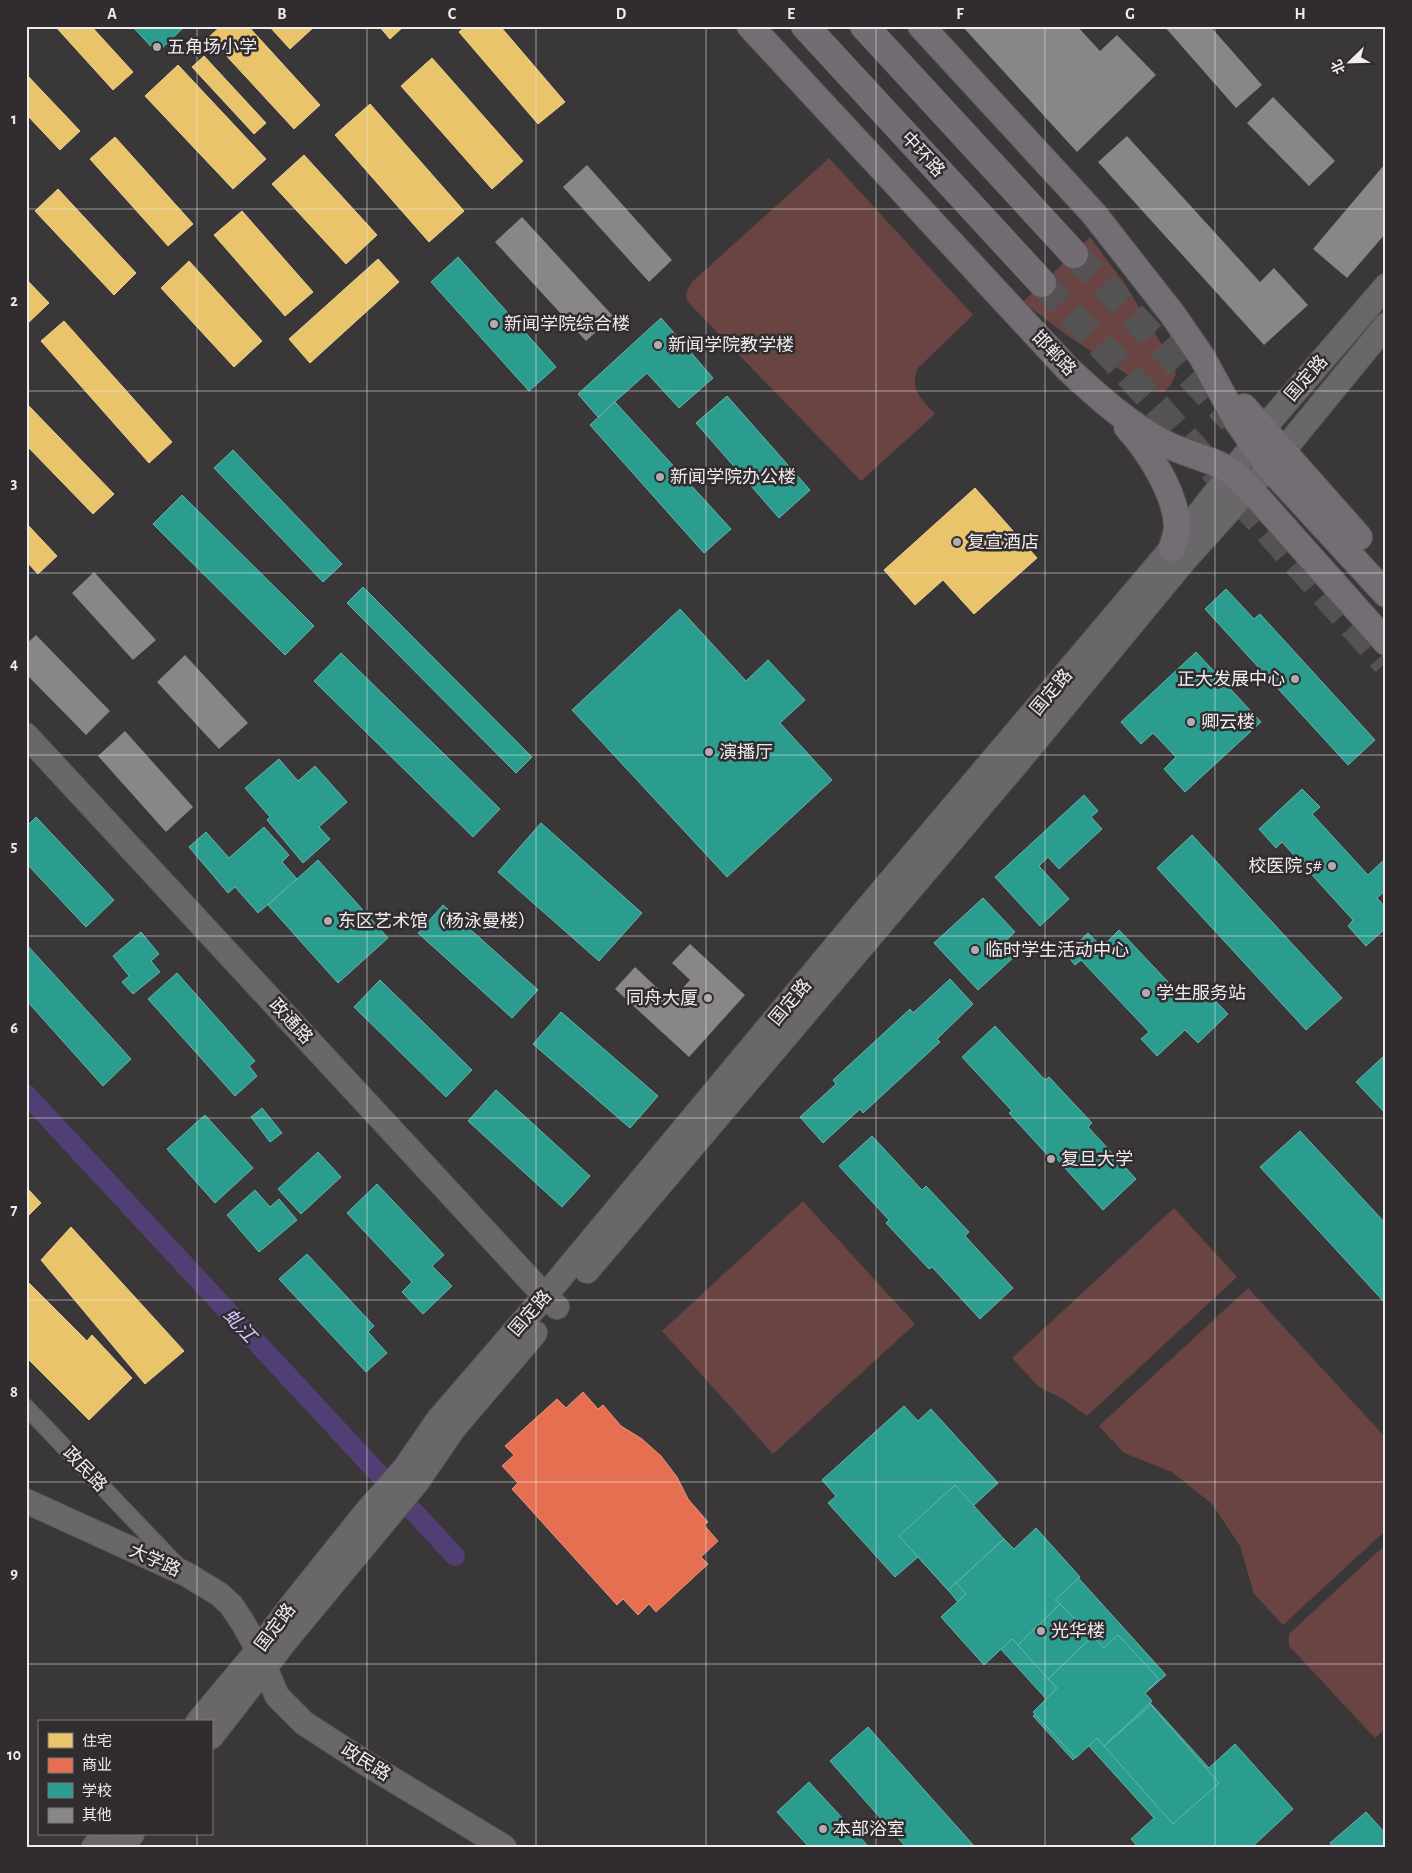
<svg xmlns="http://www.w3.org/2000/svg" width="1412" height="1873" viewBox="0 0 1412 1873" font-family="'Alegreya Sans','Noto Sans SC',sans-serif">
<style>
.green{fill:#6a4443}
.homes{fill:#e9c46a;stroke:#ebd092}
.shops{fill:#e76f51;stroke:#e99480}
.schools{fill:#2a9d8f;stroke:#65b5ac}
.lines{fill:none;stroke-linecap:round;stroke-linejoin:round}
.canal{stroke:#503e74;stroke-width:20}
.building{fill:#888687}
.highway-tunnel{stroke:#555254;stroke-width:28;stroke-dasharray:28 14;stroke-linecap:butt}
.street-casing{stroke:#575556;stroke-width:18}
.secondary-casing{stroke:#575556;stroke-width:26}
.primary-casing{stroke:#575556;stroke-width:28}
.highway-casing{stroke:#575556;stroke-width:29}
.street{stroke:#6a6869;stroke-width:16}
.secondary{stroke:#6a676a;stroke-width:24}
.primary{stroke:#736d74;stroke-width:26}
.highway{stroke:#746c75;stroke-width:28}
.grid{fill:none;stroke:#efecee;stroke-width:1;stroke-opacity:0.55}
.poi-dot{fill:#b0adaf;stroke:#312c2f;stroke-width:2}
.labels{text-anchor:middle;stroke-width:5;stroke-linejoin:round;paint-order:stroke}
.poi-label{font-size:18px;fill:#efecee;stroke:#312c2f;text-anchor:start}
.street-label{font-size:18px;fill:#efecee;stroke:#312c2f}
.water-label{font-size:19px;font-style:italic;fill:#d4c5fc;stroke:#312c2f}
.neatline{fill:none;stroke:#efecee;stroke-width:2}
.grid-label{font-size:16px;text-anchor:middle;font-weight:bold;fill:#efecee}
</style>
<rect width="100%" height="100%" fill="#3a3739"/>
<g class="green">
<path d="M 829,158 L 973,315 L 918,368 C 909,390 921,398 935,414 L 861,481 L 687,301 L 686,293 L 692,282 Z"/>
<path d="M 1090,237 L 1125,284 L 1173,363 L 1176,374 L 1170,386 L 1164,392 L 1154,392 L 1068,336 L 1023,302 Z"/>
<path d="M 803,1201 L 915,1324 L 773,1454 L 662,1331 Z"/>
<path d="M 1174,1208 L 1237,1277 L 1087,1416 L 1063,1399 L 1039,1387 L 1012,1358 Z"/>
<path d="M 1248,1288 L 1386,1438 L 1386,1530 L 1283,1625 L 1254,1594 L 1240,1546 L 1212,1504 L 1172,1472 L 1124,1453 L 1099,1426 Z"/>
<path d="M 1386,1544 L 1386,1728 L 1375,1738 L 1289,1646 L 1289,1634 Z"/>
</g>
<g class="homes">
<path d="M 55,26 L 91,26 L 133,72 L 113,90 Z"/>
<path d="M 221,26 L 248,26 L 320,105 L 294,129 L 209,37 Z"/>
<path d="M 269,26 L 315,26 L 290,49 Z"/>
<path d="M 379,26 L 404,26 L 390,39 Z"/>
<path d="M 466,26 L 500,26 L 565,102 L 538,124 L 459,32 Z"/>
<path d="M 204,56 L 266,123 L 254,134 L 192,67 Z"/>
<path d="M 432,58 L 523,161 L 492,189 L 401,86 Z"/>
<path d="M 178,65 L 266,159 L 233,189 L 145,96 Z"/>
<path d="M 26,74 L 80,131 L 60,150 L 26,114 Z"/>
<path d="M 370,104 L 464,211 L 429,242 L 335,135 Z"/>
<path d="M 115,137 L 193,224 L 168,246 L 90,159 Z"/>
<path d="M 304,155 L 377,235 L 346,264 L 272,184 Z"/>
<path d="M 58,189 L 136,273 L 114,295 L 35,211 Z"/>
<path d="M 242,211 L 313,292 L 285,316 L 214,235 Z"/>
<path d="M 378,259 L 399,282 L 310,363 L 289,339 Z"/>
<path d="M 189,261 L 262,341 L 234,367 L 161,288 Z"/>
<path d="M 26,279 L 49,303 L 26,325 Z"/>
<path d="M 64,321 L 172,442 L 149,463 L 41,341 Z"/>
<path d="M 26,403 L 114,494 L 93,514 L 26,445 Z"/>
<path d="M 975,488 L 1037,558 L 974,614 L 943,580 L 915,605 L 884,570 Z"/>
<path d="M 26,523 L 57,556 L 38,574 L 26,561 Z"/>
<path d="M 26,1187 L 41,1203 L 26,1218 Z"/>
<path d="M 71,1227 L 184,1351 L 145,1384 L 41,1260 Z"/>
<path d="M 26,1280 L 87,1341 L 92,1335 L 132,1378 L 89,1420 L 26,1357 Z"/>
</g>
<path class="shops" d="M 583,1392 L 598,1409 L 603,1405 L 621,1426 L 642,1439 L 661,1456 L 677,1477 L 688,1499 L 708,1522 L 704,1525 L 718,1541 L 701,1557 L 708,1564 L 656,1612 L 649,1604 L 638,1615 L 623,1599 L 617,1605 L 512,1489 L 518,1483 L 502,1466 L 514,1455 L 505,1446 L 557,1399 L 566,1408 Z"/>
<g class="schools">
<path d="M 132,26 L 185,26 L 157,53 Z"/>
<path d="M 458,257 L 556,367 L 529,391 L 431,282 Z"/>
<path d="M 661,318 L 713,378 L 679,408 L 647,373 L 598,417 L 578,394 Z"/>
<path d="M 727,396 L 810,490 L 779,518 L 696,423 Z"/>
<path d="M 615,402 L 731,529 L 704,553 L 590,425 Z"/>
<path d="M 233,450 L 342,564 L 323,582 L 214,468 Z"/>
<path d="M 182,495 L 314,626 L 285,655 L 153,524 Z"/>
<path d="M 363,587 L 532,757 L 516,773 L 347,603 Z"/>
<path d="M 1226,589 L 1254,619 L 1260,614 L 1375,740 L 1348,765 L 1205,609 Z"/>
<path d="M 680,609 L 746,681 L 768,660 L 805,700 L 780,723 L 832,780 L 727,877 L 572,710 Z"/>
<path d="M 1196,652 L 1261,722 L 1185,792 L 1164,769 L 1176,757 L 1153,733 L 1141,744 L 1121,722 Z"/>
<path d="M 341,653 L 500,809 L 473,837 L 314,681 Z"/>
<path d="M 279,759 L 298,781 L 315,766 L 347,802 L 319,827 L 330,839 L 303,863 L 267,820 L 270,817 L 245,788 Z"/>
<path d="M 1302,789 L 1320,807 L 1312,814 L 1368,875 L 1386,858 L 1386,890 L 1377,898 L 1386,908 L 1386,928 L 1366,946 L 1348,926 L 1353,920 L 1282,842 L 1276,848 L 1259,829 Z"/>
<path d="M 1084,795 L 1098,811 L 1091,817 L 1102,829 L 1059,869 L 1048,857 L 1039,866 L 1069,899 L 1040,926 L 995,877 Z"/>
<path d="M 36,817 L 114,900 L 86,927 L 26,863 L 26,823 L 28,825 Z"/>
<path d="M 541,823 L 642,913 L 599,961 L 498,872 Z"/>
<path d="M 264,827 L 289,855 L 282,862 L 297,879 L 258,913 L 235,887 L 228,893 L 189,847 L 206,832 L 229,858 Z"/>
<path d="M 1192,835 L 1342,998 L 1306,1030 L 1157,868 Z"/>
<path d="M 318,860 L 388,938 L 338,983 L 268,905 Z"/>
<path d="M 983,898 L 1015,932 L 1002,944 L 1014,957 L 978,990 L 934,943 Z"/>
<path d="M 443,905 L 538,990 L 512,1018 L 418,933 Z"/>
<path d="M 1119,930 L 1186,1001 L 1201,986 L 1228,1014 L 1198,1043 L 1185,1030 L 1157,1056 L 1141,1039 L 1149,1032 L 1081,960 L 1075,965 L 1066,954 L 1088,933 L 1102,947 Z"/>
<path d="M 141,932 L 159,954 L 151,961 L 160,972 L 133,994 L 122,982 L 129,976 L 113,956 Z"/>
<path d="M 26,944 L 131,1059 L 103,1086 L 26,1000 Z"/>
<path d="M 177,973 L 255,1061 L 249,1066 L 257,1076 L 235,1096 L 148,999 Z"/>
<path d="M 950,979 L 973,1004 L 937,1039 L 940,1042 L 863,1113 L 860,1109 L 823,1143 L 800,1117 L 836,1084 L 833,1080 L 910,1009 L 913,1013 Z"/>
<path d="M 380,980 L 472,1070 L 446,1097 L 354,1007 Z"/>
<path d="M 561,1012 L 658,1096 L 630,1128 L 533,1044 Z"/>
<path d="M 995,1026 L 1045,1080 L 1049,1077 L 1092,1123 L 1088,1127 L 1136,1179 L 1103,1210 L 1055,1157 L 1052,1160 L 1009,1113 L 1012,1111 L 962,1057 Z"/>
<path d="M 1386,1054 L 1386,1114 L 1356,1082 Z"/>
<path d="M 496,1090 L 590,1176 L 562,1207 L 468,1121 Z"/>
<path d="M 262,1108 L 282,1133 L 270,1142 L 251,1117 Z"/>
<path d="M 205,1115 L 253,1168 L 215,1203 L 167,1149 Z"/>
<path d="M 1300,1131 L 1386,1224 L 1386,1304 L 1260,1167 Z"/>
<path d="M 872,1136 L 922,1190 L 926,1186 L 969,1232 L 965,1236 L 1013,1288 L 980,1319 L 932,1267 L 929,1269 L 886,1223 L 889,1220 L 839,1166 Z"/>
<path d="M 318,1152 L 341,1177 L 301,1214 L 278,1189 Z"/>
<path d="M 377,1184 L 444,1255 L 432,1266 L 452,1286 L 423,1314 L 402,1292 L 412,1282 L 347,1213 Z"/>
<path d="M 255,1190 L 270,1207 L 279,1199 L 297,1220 L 259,1252 L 227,1215 Z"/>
<path d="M 307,1254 L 374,1326 L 368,1332 L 387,1353 L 366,1372 L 279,1279 Z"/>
<path d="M 904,1406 L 918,1421 L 931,1409 L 998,1483 L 972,1507 L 1013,1552 L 1036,1531 L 1166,1675 L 1143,1695 L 1209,1768 L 1235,1744 L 1293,1809 L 1252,1847 L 1138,1847 L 1131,1839 L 1154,1818 L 1088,1745 L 1073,1760 L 1033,1716 L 1049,1702 L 998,1646 L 983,1661 L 942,1616 L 958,1602 L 948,1590 L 918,1557 L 895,1577 L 828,1503 L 836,1496 L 822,1480 Z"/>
<path d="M 955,1485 L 1004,1539 L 948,1590 L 899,1536 Z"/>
<path d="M 1036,1528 L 1080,1577 L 1055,1600 L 1060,1604 L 1018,1645 L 1012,1639 L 984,1665 L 941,1617 L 966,1594 L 956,1583 L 1004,1539 L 1014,1549 Z"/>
<path d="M 1060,1604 L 1093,1636 L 1048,1679 L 1018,1645 Z"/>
<path d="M 1118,1635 L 1159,1679 L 1145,1693 L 1152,1701 L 1104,1746 L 1097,1738 L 1076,1758 L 1033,1712 L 1057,1688 L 1048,1679 L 1093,1636 L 1104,1648 Z"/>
<path d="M 1151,1705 L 1219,1783 L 1173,1824 L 1104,1746 Z"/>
<path d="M 868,1727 L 975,1847 L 906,1847 L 830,1761 Z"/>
<path d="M 809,1782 L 869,1847 L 809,1847 L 777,1812 Z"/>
<path d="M 1366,1812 L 1386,1834 L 1386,1847 L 1333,1847 L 1330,1843 Z"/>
</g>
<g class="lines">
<path class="canal" d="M 26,1094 L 455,1556"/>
</g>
<g class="building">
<path d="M 962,26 L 1077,26 L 1100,51 L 1117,35 L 1156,75 L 1077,152 Z"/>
<path d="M 1164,26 L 1210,26 L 1262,85 L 1236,108 Z"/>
<path d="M 1273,97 L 1335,161 L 1309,186 L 1247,123 Z"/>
<path d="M 1127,136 L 1260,282 L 1274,268 L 1308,305 L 1264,345 L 1098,162 Z"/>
<path d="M 587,165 L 672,260 L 649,282 L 563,187 Z"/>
<path d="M 1384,165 L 1386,167 L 1386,233 L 1347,278 L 1313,249 Z"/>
<path d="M 522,217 L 613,316 L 586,341 L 495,242 Z"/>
<path d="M 94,572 L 156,640 L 133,660 L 72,593 Z"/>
<path d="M 36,635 L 110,711 L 86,735 L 26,674 L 26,644 Z"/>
<path d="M 185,655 L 248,723 L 219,749 L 157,682 Z"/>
<path d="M 125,731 L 193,807 L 166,832 L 98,756 Z"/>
<path d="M 690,944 L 745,995 L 689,1057 L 615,989 L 635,967 L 671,1001 L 690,980 L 672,963 Z"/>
</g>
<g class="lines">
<g class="highway-tunnel">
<path d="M 1074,254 L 1232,420"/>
<path d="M 1042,283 L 1128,374 L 1386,663"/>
</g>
<g class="street-casing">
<path id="street" d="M 26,1407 L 177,1565"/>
</g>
<g class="secondary-casing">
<g id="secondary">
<path d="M 26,735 L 545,1296 L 557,1307"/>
<path d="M 587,1271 L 1018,762 L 1183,562 L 1283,451 L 1386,325"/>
<path d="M 26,1501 L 186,1574 L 219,1594 L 231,1605 L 243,1623 L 258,1650 L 277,1696 L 304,1723 L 367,1764 L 504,1847"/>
<path d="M 198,1722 L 258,1650 L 291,1606 L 367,1511 L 405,1468 L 438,1420 L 545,1296 L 860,917 L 1172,548 L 1253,445 L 1263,429 L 1386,286"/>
<path d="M 211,1737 L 287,1639 L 417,1482 L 454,1428 L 535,1333"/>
<path d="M 94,1847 L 104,1834"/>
<path d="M 122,1847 L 132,1834"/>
</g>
</g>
<g class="primary-casing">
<g id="primary">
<path d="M 750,26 L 1067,368 C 1097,396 1128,424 1164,443 C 1186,455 1212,458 1232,472 C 1238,476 1243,483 1249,488 L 1386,642"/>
<path d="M 921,26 L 1094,214 L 1173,315 L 1202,357 L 1237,421 L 1269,467 L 1386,594"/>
<path d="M 1244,407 L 1359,537"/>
<path d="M 1127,427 C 1148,450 1176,493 1177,526 C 1177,534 1174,541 1172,548"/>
</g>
</g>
<g class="highway-casing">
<g id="highway">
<path d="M 805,26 L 1042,283"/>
<path d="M 864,26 L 1074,254"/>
</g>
</g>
<use href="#street" class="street"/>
<use href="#secondary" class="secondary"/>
<use href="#primary" class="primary"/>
<use href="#highway" class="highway"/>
</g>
<path class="grid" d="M 197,26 L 197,1722M 367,26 L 367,1847M 536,26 L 536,1847M 706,26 L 706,1847M 876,26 L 876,1847M 1045,26 L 1045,1847M 1215,26 L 1215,1847M 26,209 L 1386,209M 26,391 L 1386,391M 26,573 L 1386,573M 26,755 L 1386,755M 26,936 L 1386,936M 26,1118 L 1386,1118M 26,1300 L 1386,1300M 26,1482 L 1386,1482M 26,1664 L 1386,1664M 197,1834 L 197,1847"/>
<g class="poi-dot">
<circle cx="157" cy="47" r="5"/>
<circle cx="494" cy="324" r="5"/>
<circle cx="658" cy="345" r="5"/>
<circle cx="660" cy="477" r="5"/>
<circle cx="957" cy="542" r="5"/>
<circle cx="1295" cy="679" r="5"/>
<circle cx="1191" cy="722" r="5"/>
<circle cx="709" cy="752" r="5"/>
<circle cx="1332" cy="866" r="5"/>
<circle cx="328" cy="921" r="5"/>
<circle cx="975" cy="950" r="5"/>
<circle cx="1146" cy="993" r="5"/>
<circle cx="708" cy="998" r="5"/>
<circle cx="1051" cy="1159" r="5"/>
<circle cx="1041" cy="1631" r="5"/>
<circle cx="823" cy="1829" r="5"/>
</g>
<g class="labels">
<g class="poi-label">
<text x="167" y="53">五角场小学</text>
<text x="504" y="330">新闻学院综合楼</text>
<text x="668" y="351">新闻学院教学楼</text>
<text x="670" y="483">新闻学院办公楼</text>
<text x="967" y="548">复宣酒店</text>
<text x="1285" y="685" text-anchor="end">正大发展中心</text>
<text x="1201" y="728">卿云楼</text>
<text x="719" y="758">演播厅</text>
<text x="1322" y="872" text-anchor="end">校医院 5#</text>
<text x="338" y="927">东区艺术馆（杨泳曼楼）</text>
<text x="985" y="956">临时学生活动中心</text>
<text x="1156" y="999">学生服务站</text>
<text x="698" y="1004" text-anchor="end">同舟大厦</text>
<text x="1061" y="1165">复旦大学</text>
<text x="1051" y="1637">光华楼</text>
<text x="833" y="1835">本部浴室</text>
</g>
<g class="street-label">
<text transform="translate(923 154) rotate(47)" y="6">中环路</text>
<text transform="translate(1054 353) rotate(46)" y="6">邯郸路</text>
<text transform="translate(1306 378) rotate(-49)" y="6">国定路</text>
<text transform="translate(1051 692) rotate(-50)" y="6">国定路</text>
<text transform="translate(790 1002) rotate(-50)" y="6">国定路</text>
<text transform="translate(291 1021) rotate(47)" y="6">政通路</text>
<text transform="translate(530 1313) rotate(-49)" y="6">国定路</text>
<text transform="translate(85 1469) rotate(46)" y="6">政民路</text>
<text transform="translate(155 1560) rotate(24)" y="6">大学路</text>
<text transform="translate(275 1627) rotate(-53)" y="6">国定路</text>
<text transform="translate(366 1762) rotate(32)" y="6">政民路</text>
</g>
<g class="water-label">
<text transform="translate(240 1325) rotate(47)" y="7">虬江</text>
</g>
</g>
<rect width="1412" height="1873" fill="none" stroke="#312c2f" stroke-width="55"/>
<rect x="38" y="1720" width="175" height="115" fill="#312c2f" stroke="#7d797b"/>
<rect x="48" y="1733" width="25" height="15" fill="#e9c46a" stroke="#7d797b"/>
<text x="82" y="1746" font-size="15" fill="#efecee">住宅</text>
<rect x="48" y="1758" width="25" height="15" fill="#e76f51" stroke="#7d797b"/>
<text x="82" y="1770" font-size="15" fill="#efecee">商业</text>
<rect x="48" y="1783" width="25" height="15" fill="#2a9d8f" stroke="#7d797b"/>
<text x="82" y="1796" font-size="15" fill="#efecee">学校</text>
<rect x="48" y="1808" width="25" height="15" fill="#888687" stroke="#7d797b"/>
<text x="82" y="1820" font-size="15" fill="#efecee">其他</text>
<g transform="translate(1350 62) rotate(247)" stroke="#312c2f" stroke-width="4" paint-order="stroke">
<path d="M0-4L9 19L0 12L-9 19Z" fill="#efecee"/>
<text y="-8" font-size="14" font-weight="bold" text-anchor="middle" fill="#efecee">北</text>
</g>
<rect x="28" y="28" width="1356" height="1818" class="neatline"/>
<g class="grid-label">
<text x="112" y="19">A</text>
<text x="282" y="19">B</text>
<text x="452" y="19">C</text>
<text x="621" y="19">D</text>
<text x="791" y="19">E</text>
<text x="960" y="19">F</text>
<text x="1130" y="19">G</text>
<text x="1300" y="19">H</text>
<text x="14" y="124">1</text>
<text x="14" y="306">2</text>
<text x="14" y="488">3</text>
<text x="14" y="669">4</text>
<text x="14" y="851">5</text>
<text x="14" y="1033">6</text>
<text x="14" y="1215">7</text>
<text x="14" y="1397">8</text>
<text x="14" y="1578">9</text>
<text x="14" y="1760">10</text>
</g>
</svg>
